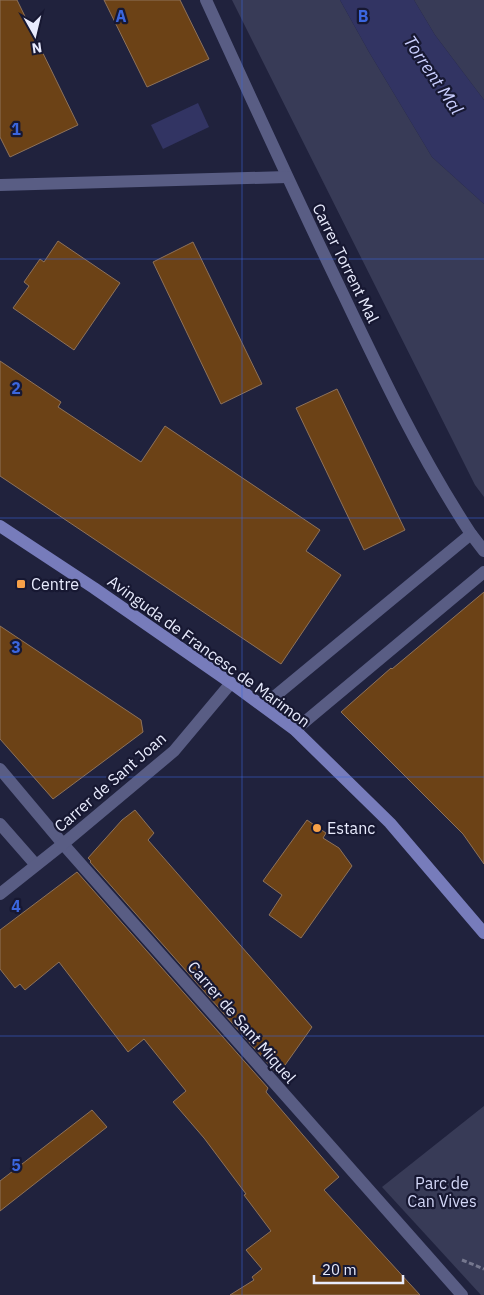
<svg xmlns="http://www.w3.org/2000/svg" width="484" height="1295" viewBox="0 0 484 1295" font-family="'IBM Plex Sans',sans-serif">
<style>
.green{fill:#383b57}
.water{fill:#323463}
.building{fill:#6c4216;stroke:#8e725a}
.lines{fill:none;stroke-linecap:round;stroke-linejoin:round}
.path{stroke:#75778e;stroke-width:3;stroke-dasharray:5 2.5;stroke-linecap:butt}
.minor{stroke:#595d84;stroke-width:12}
.secondary{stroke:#777cbb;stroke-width:12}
.grid{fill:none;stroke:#3b66de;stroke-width:1;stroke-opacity:0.55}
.poi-dot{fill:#f7a148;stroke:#171832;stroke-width:2}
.labels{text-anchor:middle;stroke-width:4.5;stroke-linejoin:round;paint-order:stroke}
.street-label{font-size:16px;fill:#e8ebfd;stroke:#171832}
.poi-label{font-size:16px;fill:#e8ebfd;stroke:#171832;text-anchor:start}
.park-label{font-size:16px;fill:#d3d7f7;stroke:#171832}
.water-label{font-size:18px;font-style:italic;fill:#cacfff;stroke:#171832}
.grid-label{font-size:16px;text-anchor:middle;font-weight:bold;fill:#3b66de;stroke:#171832;stroke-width:4.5;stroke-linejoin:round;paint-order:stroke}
</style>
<rect width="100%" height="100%" fill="#20223d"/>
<g class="green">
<path d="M 232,0 L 340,0 L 369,52 L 432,157 L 484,204 L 484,497 L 475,485 Z"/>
<path d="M 414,0 L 484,0 L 484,100 L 435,35 Z"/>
<path d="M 484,1106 L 484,1295 L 481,1295 L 382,1187 Z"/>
</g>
<g class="water">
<path d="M 340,0 L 414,0 L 435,35 L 484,100 L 484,204 L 432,157 L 369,52 Z"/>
<path d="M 198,103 L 209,127 L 163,149 L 151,125 Z"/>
</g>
<g class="building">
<path d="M 0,0 L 17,0 L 78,125 L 10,157 L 0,137 Z"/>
<path d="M 104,0 L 180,0 L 209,59 L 147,87 Z"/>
<path d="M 58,241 L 120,283 L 74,350 L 13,308 L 29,286 L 24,282 L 40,259 L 44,262 Z"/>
<path d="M 193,242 L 262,384 L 221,404 L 153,262 Z"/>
<path d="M 0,361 L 61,402 L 58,407 L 141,462 L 165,426 L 320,530 L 306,551 L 341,575 L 281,664 L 0,476 Z"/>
<path d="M 337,389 L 405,530 L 364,550 L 296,408 Z"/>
<path d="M 484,592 L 484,864 L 463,834 L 341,712 L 391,668 L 392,669 Z"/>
<path d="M 0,626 L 141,720 L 143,732 L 53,799 L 0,739 Z"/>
<path d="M 135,810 L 154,833 L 148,840 L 312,1027 L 278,1075 L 90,862 L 91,861 L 88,858 L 122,820 Z"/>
<path d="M 307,820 L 326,833 L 323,838 L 339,848 L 352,866 L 301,938 L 269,915 L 282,895 L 263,881 Z"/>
<path d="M 77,872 L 268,1088 L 266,1092 L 339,1177 L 324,1190 L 420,1295 L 230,1295 L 254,1280 L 252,1277 L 262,1269 L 246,1250 L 271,1231 L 244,1195 L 246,1194 L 204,1138 L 173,1102 L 186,1091 L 144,1039 L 128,1052 L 59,962 L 25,990 L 20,984 L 15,988 L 0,969 L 0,930 Z"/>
<path d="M 92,1110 L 107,1127 L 0,1211 L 0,1181 Z"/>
</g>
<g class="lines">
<path class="path" d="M 462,1260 L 484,1269"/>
<g class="minor">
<path d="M 206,0 C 251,98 296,197 343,294 C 382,376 421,458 471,534"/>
<path d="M 0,185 L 287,177"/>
<path d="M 263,706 L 471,534 L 484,551"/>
<path d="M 295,730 L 484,572"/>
<path d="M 0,769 L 63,844 L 462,1295"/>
<path d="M 0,824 L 36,865"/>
<path d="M 0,894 L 63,844 L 174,751 L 231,683"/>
</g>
<path class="secondary" d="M 0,526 L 94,588 L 231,683 L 295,730 L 390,823 L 484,933"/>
</g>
<path class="grid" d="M 242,0 L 242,1295M 0,259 L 484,259M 0,518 L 484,518M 0,777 L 484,777M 0,1036 L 484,1036"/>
<g class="poi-dot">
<rect x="16" y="579" width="10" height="10" rx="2.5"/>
<circle cx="317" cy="828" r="5"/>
</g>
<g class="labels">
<g class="street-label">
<text transform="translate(346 263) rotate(64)" y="6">Carrer Torrent Mal</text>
<text transform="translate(209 651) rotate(36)" y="6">Avinguda de Francesc de Marimon</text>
<text transform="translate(110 782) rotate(-41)" y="6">Carrer de Sant Joan</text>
<text transform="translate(242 1022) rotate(49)" y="6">Carrer de Sant Miquel</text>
</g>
<g class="poi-label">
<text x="31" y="590">Centre</text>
<text x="327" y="834">Estanc</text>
</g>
<g class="park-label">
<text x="442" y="1189">Parc de<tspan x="442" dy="18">Can Vives</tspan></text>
</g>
<g class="water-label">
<text transform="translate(433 75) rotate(56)" y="6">Torrent Mal</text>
</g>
</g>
<g class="grid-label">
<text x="121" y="22">A</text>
<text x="363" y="22">B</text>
<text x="16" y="135">1</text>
<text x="16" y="394">2</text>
<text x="16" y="653">3</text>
<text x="16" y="912">4</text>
<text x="16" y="1171">5</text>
</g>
<g transform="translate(35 35) rotate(172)" stroke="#171832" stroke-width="4" paint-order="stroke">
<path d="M0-4L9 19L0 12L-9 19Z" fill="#e8ebfd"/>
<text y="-8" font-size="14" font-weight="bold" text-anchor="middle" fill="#e8ebfd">N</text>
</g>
<path d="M314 1275v8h89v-8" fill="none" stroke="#e8ebfd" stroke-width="2.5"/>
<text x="322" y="1275" font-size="15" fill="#e8ebfd" stroke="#171832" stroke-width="4" paint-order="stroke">20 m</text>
</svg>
